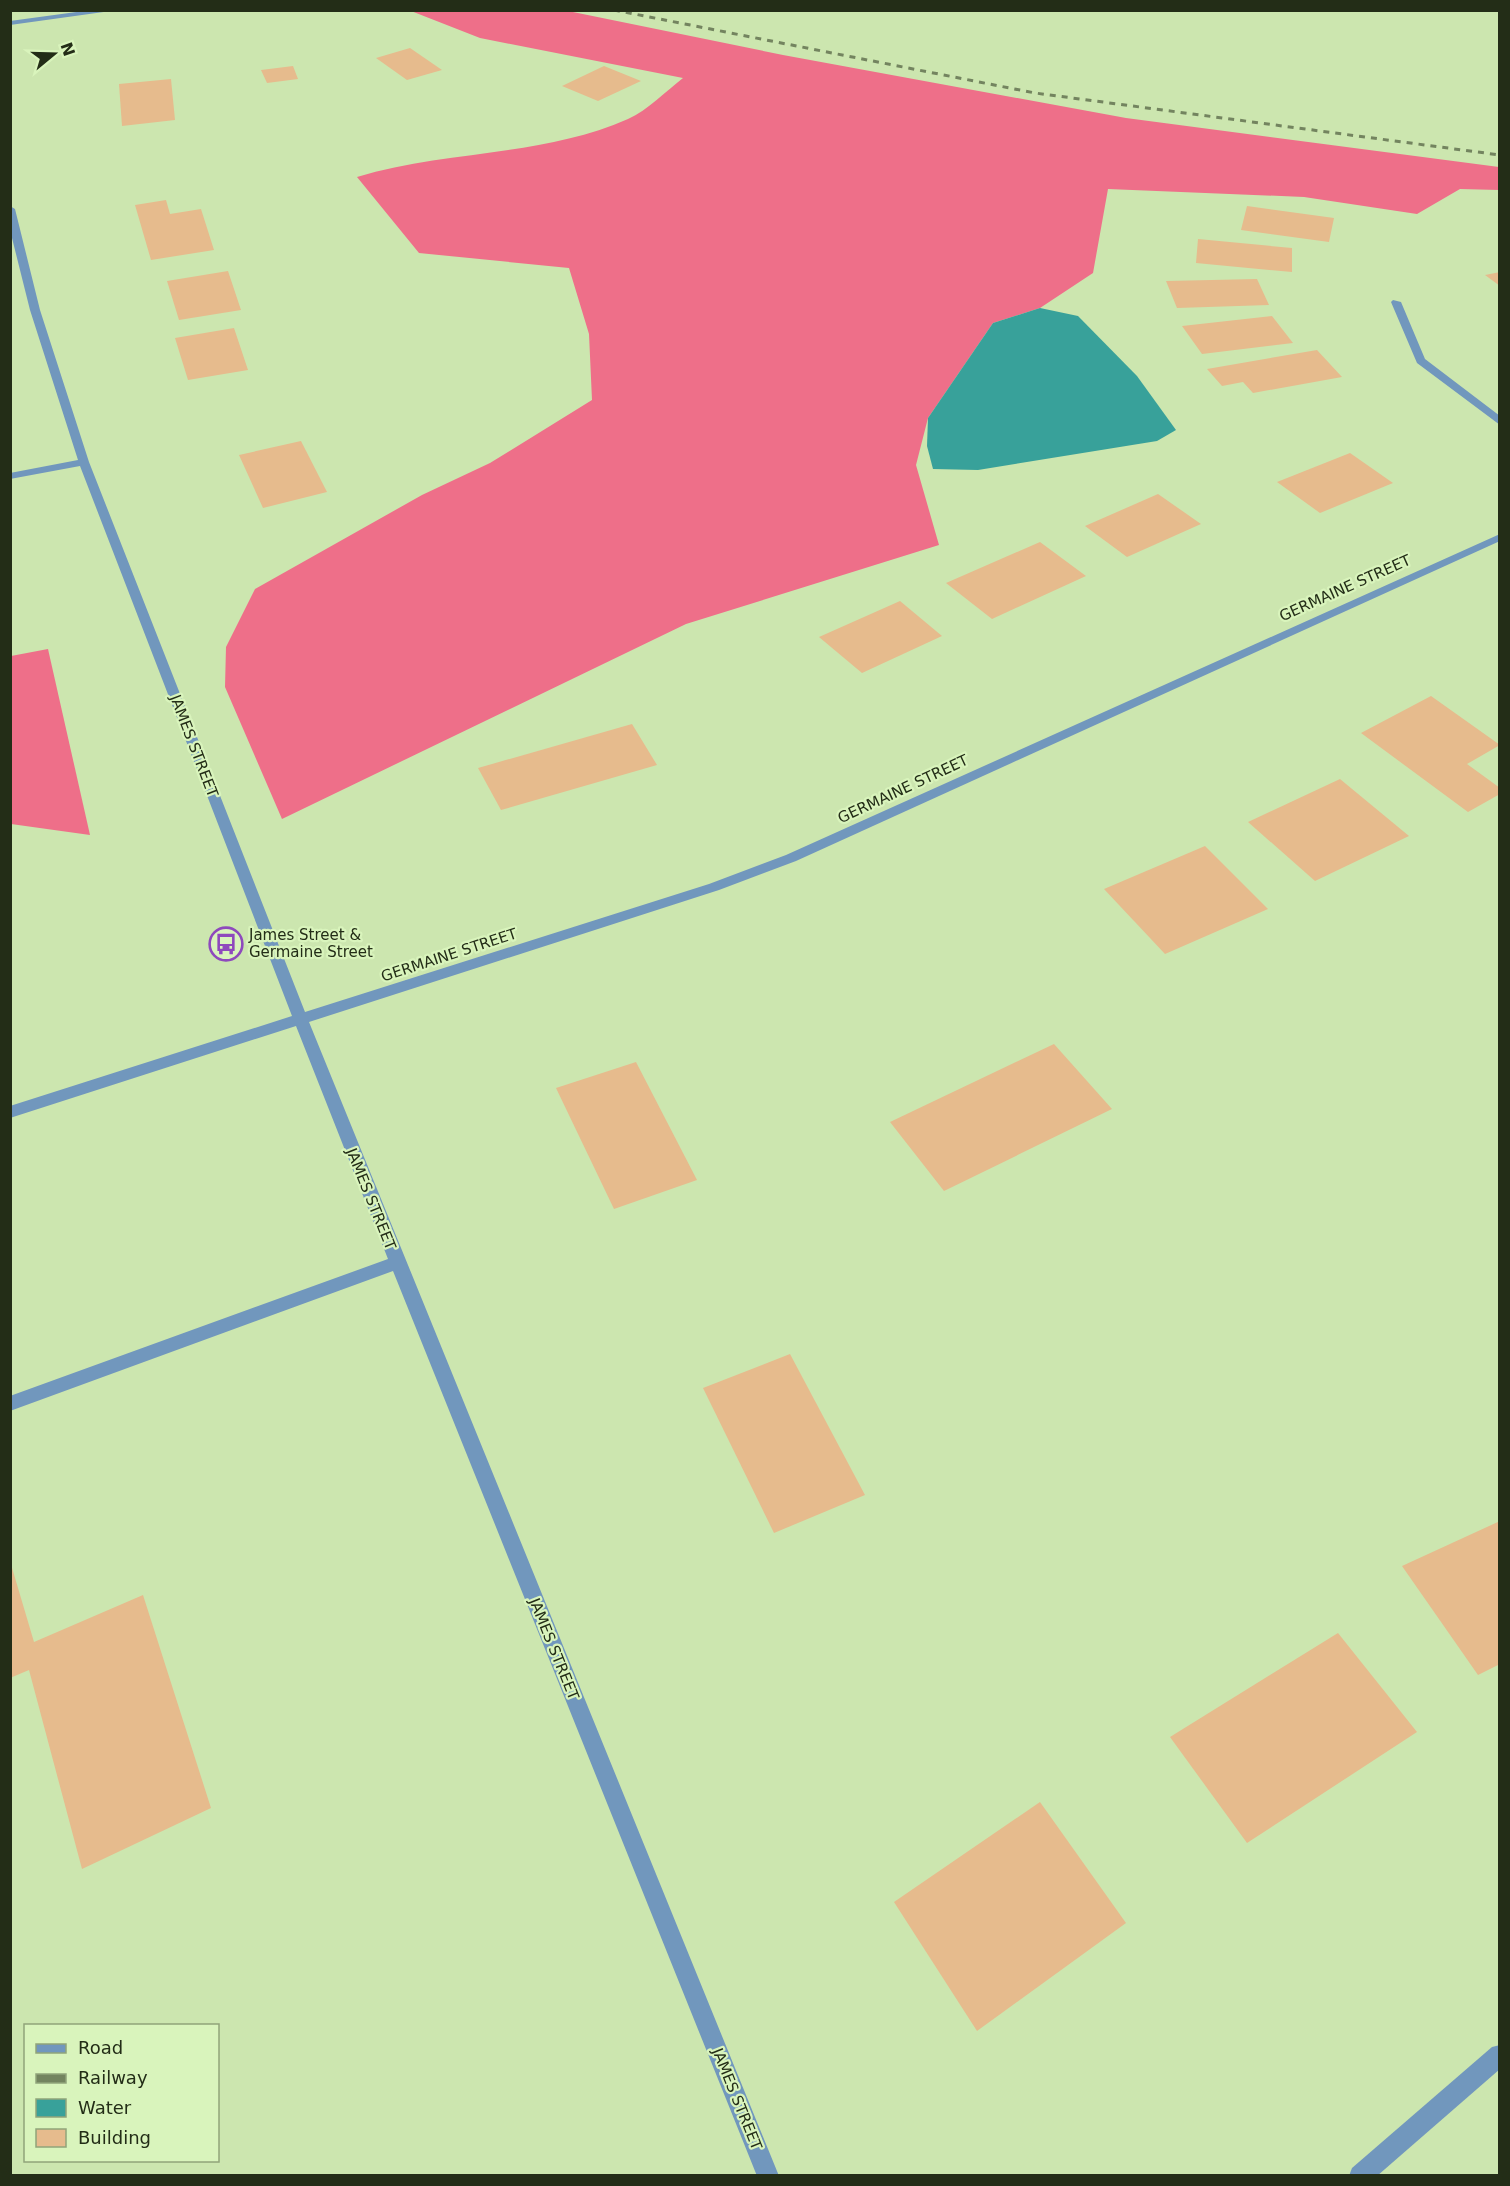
<svg xmlns="http://www.w3.org/2000/svg" width="1510" height="2186" viewBox="0 0 1510 2186" font-family="'DejaVu Sans',sans-serif">
<style>
.forest{fill:#ee6f89}
.water{fill:#38a19a}
.building{fill:#e6bb8d}
.lines{fill:none;stroke-linecap:round;stroke-linejoin:round}
.minor{fill:#7197bd;fill-rule:evenodd}
.rail{stroke:#73845f;stroke-width:3;stroke-dasharray:6 6;stroke-linecap:butt}
.labels{text-anchor:middle;stroke-width:4.5;stroke-linejoin:round;paint-order:stroke}
.street-label{font-size:15px;fill:#232d17;stroke:#d9f4bc}
.poi-label{font-size:15px;fill:#232d17;stroke:#d9f4bc;text-anchor:start}
</style>
<rect width="100%" height="100%" fill="#cce6af"/>
<g class="forest">
<path d="M 411,11 L 568,11 L 783,55 L 1126,118 L 1499,167 L 1499,190 L 1460,189 L 1417,214 L 1304,197 L 1108,189 L 1093,273 L 1040,308 L 993,323 L 928,418 L 916,465 L 939,545 L 686,624 L 282,819 L 225,687 L 226,647 L 255,589 L 422,495 L 490,463 L 592,400 L 589,334 L 569,268 L 419,253 L 357,177 C 445,150 542,157 628,119 C 648,110 666,91 683,78 L 480,38 Z"/>
<path d="M 48,649 L 90,835 L 11,824 L 11,656 Z"/>
</g>
<path class="water" d="M 1040,308 L 1078,316 L 1137,376 L 1176,430 L 1157,441 L 978,470 L 933,469 L 927,446 L 928,418 L 993,323 Z"/>
<g class="building">
<path d="M 410,48 L 442,70 L 407,80 L 376,58 Z"/>
<path d="M 293,66 L 298,79 L 267,83 L 261,70 Z"/>
<path d="M 604,66 L 641,81 L 598,101 L 562,86 Z"/>
<path d="M 171,79 L 175,120 L 122,126 L 119,84 Z"/>
<path d="M 166,200 L 170,214 L 201,209 L 214,250 L 151,260 L 135,205 Z"/>
<path d="M 1247,206 L 1334,218 L 1329,242 L 1241,230 Z"/>
<path d="M 1198,239 L 1292,248 L 1292,272 L 1196,263 Z"/>
<path d="M 228,271 L 241,310 L 179,320 L 167,281 Z"/>
<path d="M 1500,272 L 1500,286 L 1485,275 Z"/>
<path d="M 1257,279 L 1269,305 L 1177,308 L 1166,281 Z"/>
<path d="M 1272,316 L 1293,343 L 1202,354 L 1182,326 Z"/>
<path d="M 234,328 L 248,370 L 188,380 L 175,338 Z"/>
<path d="M 1317,350 L 1342,377 L 1253,393 L 1243,382 L 1222,386 L 1207,369 Z"/>
<path d="M 301,441 L 327,492 L 263,508 L 239,455 Z"/>
<path d="M 1350,453 L 1393,483 L 1320,513 L 1277,482 Z"/>
<path d="M 1158,494 L 1201,524 L 1127,557 L 1085,526 Z"/>
<path d="M 1040,542 L 1086,576 L 992,619 L 946,583 Z"/>
<path d="M 900,601 L 942,636 L 862,673 L 819,637 Z"/>
<path d="M 1431,696 L 1500,745 L 1467,764 L 1500,788 L 1500,794 L 1468,812 L 1361,733 Z"/>
<path d="M 632,724 L 657,765 L 501,810 L 478,768 Z"/>
<path d="M 1340,779 L 1409,836 L 1315,881 L 1248,822 Z"/>
<path d="M 1205,846 L 1268,909 L 1165,954 L 1104,889 Z"/>
<path d="M 1054,1044 L 1112,1109 L 944,1191 L 890,1122 Z"/>
<path d="M 636,1062 L 697,1180 L 614,1209 L 556,1088 Z"/>
<path d="M 790,1354 L 865,1495 L 774,1533 L 703,1388 Z"/>
<path d="M 1500,1521 L 1500,1664 L 1478,1675 L 1402,1566 Z"/>
<path d="M 10,1561 L 34,1642 L 143,1595 L 211,1808 L 82,1869 L 29,1670 L 10,1678 Z"/>
<path d="M 1338,1633 L 1417,1732 L 1247,1843 L 1170,1737 Z"/>
<path d="M 1040,1802 L 1126,1923 L 977,2031 L 894,1902 Z"/>
</g>
<g class="lines">
<g class="minor">
<path d="M 91,10 L 118,10 L 10,25 L 10,21 Z"/>
<path d="M 10,206 L 15,209 L 40,310 L 89,462 L 305,1012 L 709,884 L 786,855 L 1500,534 L 1500,541 L 796,861 L 719,890 L 309,1022 L 779,2176 L 757,2176 L 393,1271 L 10,1411 L 10,1396 L 388,1259 L 296,1026 L 10,1118 L 10,1106 L 292,1016 L 80,466 L 10,479 L 10,473 L 78,460 L 30,310 L 10,230 Z"/>
<path d="M 1393,300 L 1401,302 L 1425,359 L 1500,416 L 1500,425 L 1417,363 L 1391,302 Z"/>
<path d="M 1500,2045 L 1500,2069 L 1377,2176 L 1349,2176 L 1352,2168 L 1492,2047 Z"/>
</g>
<path class="rail" d="M 614,10 L 1035,93 L 1500,155"/>
</g>
<defs>
<g id="bus-ring" transform="scale(1.725)"><circle r="9.5" fill="#d9f4bc" stroke="#8e49bd" stroke-width="1.5"/><path d="M-5-6H5V4H4V6H2V4H-2V6H-4V4H-5ZM-3.5-4V0h7V-4ZM-3.5 1.2v1.5H-2V1.2ZM2 1.2v1.5H3.5V1.2Z" fill="#8e49bd"/></g>
</defs>
<g fill-rule="evenodd">
<use href="#bus-ring" x="226" y="944"/>
</g>
<g class="labels">
<g class="street-label">
<text transform="translate(1345 588) rotate(-24)" y="5">GERMAINE STREET</text>
<text transform="translate(194 746) rotate(69)" y="5">JAMES STREET</text>
<text transform="translate(903 789) rotate(-25)" y="5">GERMAINE STREET</text>
<text transform="translate(449 955) rotate(-18)" y="5">GERMAINE STREET</text>
<text transform="translate(371 1199) rotate(68)" y="5">JAMES STREET</text>
<text transform="translate(554 1649) rotate(68)" y="5">JAMES STREET</text>
<text transform="translate(737 2099) rotate(68)" y="5">JAMES STREET</text>
</g>
<g class="poi-label">
<text x="249" y="940">James Street &amp;<tspan x="249" dy="17">Germaine Street</tspan></text>
</g>
</g>
<rect width="1510" height="2186" fill="none" stroke="#232d17" stroke-width="24"/>
<rect x="24" y="2024" width="195" height="138" fill="#d9f4bc" stroke="#90a47a" stroke-width="1.5"/>
<rect x="36" y="2044" width="30" height="9" fill="#7197bd" stroke="#90a47a" stroke-width="1.5"/>
<text x="78" y="2054" font-size="18" fill="#232d17">Road</text>
<rect x="36" y="2074" width="30" height="9" fill="#73845f" stroke="#90a47a" stroke-width="1.5"/>
<text x="78" y="2084" font-size="18" fill="#232d17">Railway</text>
<rect x="36" y="2099" width="30" height="18" fill="#38a19a" stroke="#90a47a" stroke-width="1.5"/>
<text x="78" y="2114" font-size="18" fill="#232d17">Water</text>
<rect x="36" y="2129" width="30" height="18" fill="#e6bb8d" stroke="#90a47a" stroke-width="1.5"/>
<text x="78" y="2144" font-size="18" fill="#232d17">Building</text>
<g transform="translate(54 54) rotate(71)" stroke="#d9f4bc" stroke-width="4.5" paint-order="stroke">
<path d="M0-4.5L10 22L0 15L-10 22Z" fill="#232d17"/>
<text y="-9" font-size="16" font-weight="bold" text-anchor="middle" fill="#232d17">N</text>
</g>
</svg>
